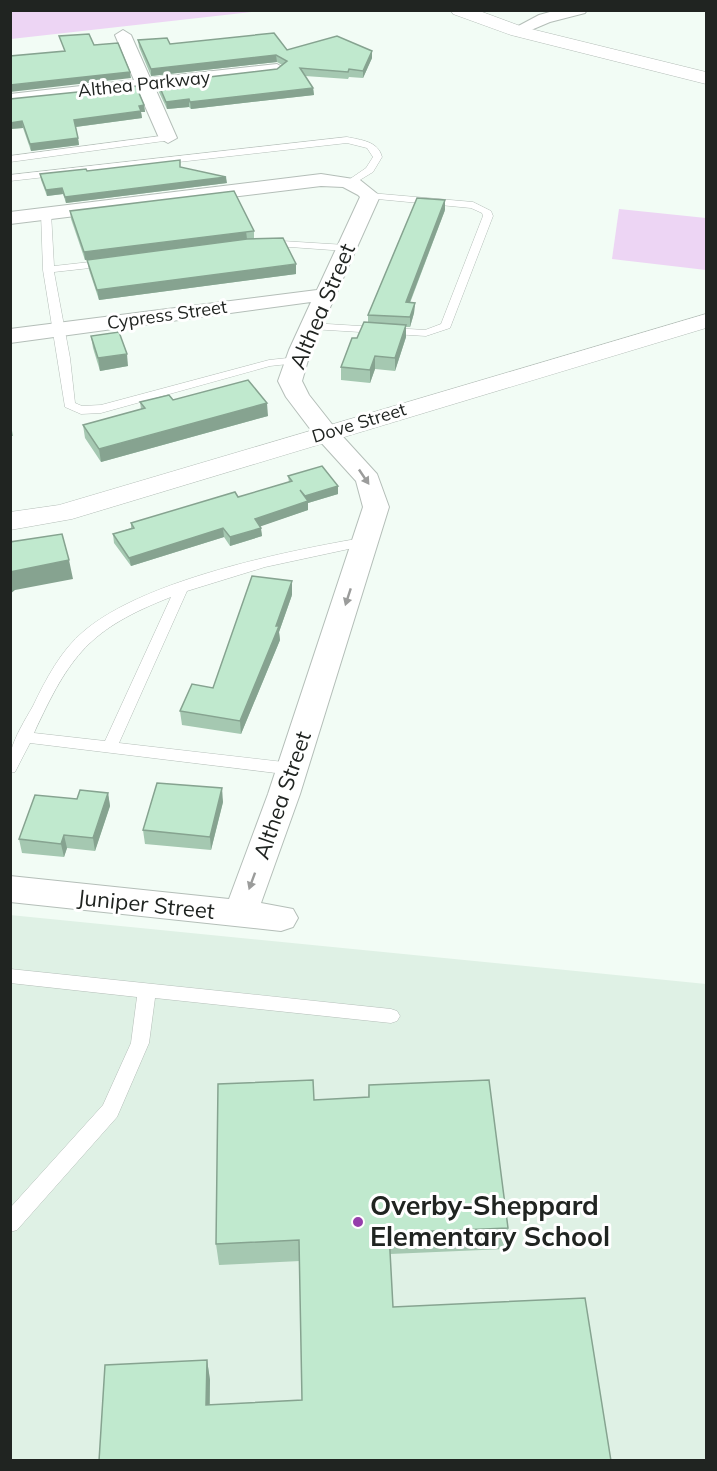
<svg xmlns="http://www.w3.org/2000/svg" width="717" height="1471" viewBox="0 0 717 1471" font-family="Mulish,sans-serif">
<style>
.built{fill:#dff1e5}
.green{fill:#edd5f4}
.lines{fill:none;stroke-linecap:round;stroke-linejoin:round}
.lane-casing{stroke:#b4beb8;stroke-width:1}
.street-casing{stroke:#b4beb8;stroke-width:2}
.secondary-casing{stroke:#b4beb8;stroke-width:1}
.lane{fill:#fff;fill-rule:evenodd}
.street{fill:#fff;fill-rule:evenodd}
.secondary{fill:#fff;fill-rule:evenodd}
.wall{fill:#a5c8b1}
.shaded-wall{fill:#86a390}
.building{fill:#c0e9ce;stroke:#86a390;stroke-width:1.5}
.oneway{fill:#9b9c9b}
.poi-dot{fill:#953eab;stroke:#fff;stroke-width:2}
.labels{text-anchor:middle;stroke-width:6;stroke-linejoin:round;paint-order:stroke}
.far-street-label{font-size:18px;fill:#202421;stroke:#fff}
.street-label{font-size:22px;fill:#202421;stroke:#fff}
.near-poi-label{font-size:27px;font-weight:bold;fill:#202421;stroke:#fff;text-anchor:start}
</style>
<rect width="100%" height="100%" fill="#f2fcf5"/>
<path class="built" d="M 10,915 L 706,984 L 706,1460 L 11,1460 Z"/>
<g class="green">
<path d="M 11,10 L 261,10 L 261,11 L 11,39 Z"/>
<path d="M 619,209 L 706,218 L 706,270 L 612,259 Z"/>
</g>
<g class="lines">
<g class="lane-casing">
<g id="lane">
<path d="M 168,135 L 173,138 L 171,140 L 10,162 L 10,156 Z"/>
<path d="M 347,137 C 361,140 378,141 382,157 L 373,172 L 350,186 L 347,185 L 347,181 L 366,168 L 373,157 L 367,148 L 347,143 L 10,181 L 10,175 Z"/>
<path d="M 370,193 L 473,202 L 491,211 L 493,216 L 450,328 L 426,336 L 311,329 L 306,326 L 311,323 L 425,330 L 441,324 L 483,216 L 482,213 L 471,208 L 367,198 L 365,196 Z"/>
<path d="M 46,210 L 51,213 L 54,266 L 108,260 L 113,263 L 108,266 L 54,272 L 70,358 L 75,403 L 82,406 L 101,405 L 269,360 L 297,357 L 303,360 L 297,363 L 270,366 L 101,413 L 81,414 L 65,407 L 43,270 L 41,213 Z"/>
<path d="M 266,240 L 346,245 L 351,248 L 346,251 L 262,245 L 261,243 Z"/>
<path d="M 367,537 L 374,541 L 372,544 L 265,567 L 187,591 L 119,743 L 292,763 L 297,765 L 300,769 L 297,773 L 292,775 L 30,743 L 15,772 L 10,773 C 10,766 9,757 11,751 C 15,736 25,720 33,706 C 46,679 61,650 84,631 C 146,579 287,551 367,537 ZM 171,597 L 105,741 L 34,733 C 70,655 89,629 171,597 Z"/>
<path d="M 10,969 L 391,1009 L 397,1011 L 400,1016 L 397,1021 L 391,1023 L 155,998 L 149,1043 L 117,1117 L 17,1230 L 10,1232 L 10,1208 L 103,1105 L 131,1043 L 137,997 L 10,983 Z"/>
</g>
</g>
<g class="street-casing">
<g id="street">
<path d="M 557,10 L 587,10 L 585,13 L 550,22 L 517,36 L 509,31 L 539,15 Z"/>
<path d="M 123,30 L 131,35 L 150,78 L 277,64 L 285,69 L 277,74 L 155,88 L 177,138 L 168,143 L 159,138 L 138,90 L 10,104 L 10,94 L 134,80 L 115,35 Z"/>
<path d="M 321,174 L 360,180 L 380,196 L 311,350 L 302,381 L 309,395 L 335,428 L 377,474 L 389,507 L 300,794 L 261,903 L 293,909 L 298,918 L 293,927 L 281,931 L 10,902 L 10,876 L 229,899 L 268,794 L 363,507 L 356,481 L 317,438 L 286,397 L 278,381 L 289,350 L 311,302 L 10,343 L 10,329 L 317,290 L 360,197 L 358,195 L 343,187 L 321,186 L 10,224 L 10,212 Z"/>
</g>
</g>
<g class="secondary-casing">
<g id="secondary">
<path d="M 451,10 L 477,10 L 523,27 L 706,72 L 706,84 L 511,35 L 453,14 Z"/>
<path d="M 706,314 L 706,328 L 72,519 L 10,530 L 10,512 L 59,505 Z"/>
</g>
</g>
<use href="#lane" class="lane"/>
<use href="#street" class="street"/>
<use href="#secondary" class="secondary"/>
</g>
<g class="wall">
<path d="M 138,40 L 170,44 L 287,50 L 372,51 L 372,58 L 363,78 L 349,77 L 348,79 L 305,76 L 313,88 L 314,95 L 191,109 L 189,107 L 167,109 L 158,90 L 158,83 L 277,69 L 282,65 L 277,62 L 151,76 L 139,47 Z"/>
<path d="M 10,99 L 144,105 L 145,112 L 141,112 L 142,118 L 76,127 L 79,145 L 31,151 L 23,128 L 10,129 Z"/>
<path d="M 180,167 L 227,183 L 66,203 L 63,194 L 47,196 L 41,180 L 40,174 Z"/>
<path d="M 445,210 L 410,303 L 415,303 L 414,313 L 410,327 L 406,327 L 406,337 L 395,371 L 375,369 L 370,383 L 341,380 L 341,367 L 357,338 L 368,322 L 368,315 Z"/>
<path d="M 70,211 L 254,231 L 254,239 L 85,260 L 71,219 Z"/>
<path d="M 87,260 L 296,274 L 99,300 L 89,270 Z"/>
<path d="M 91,336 L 128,366 L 100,371 L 93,348 Z"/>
<path d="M 173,400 L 268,416 L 101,462 L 85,438 L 83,425 L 141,409 L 140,402 Z"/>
<path d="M 10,420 L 13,436 L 10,436 Z"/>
<path d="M 288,476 L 338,486 L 338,494 L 308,503 L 308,510 L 260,526 L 262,536 L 230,546 L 224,537 L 131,566 L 114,543 L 113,534 L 131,528 L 131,523 L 238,497 L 289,482 Z"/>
<path d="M 292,595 L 279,632 L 280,640 L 241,734 L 182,725 L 180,711 L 213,688 Z"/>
<path d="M 108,793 L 110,806 L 95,851 L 67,848 L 64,857 L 22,853 L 19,839 L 77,799 Z"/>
<path d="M 223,802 L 211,850 L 145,844 L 143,830 Z"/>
<path d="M 369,1085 L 508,1228 L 505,1249 L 390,1254 L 393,1307 L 611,1461 L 99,1461 L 207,1360 L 210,1380 L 210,1405 L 302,1400 L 300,1261 L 219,1265 L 216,1244 L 314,1100 L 368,1097 Z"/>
</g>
<g class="shaded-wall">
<path d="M 372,51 L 372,58 L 363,78 L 363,71 Z"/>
<path d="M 276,55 L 277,62 L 151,76 L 151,69 Z"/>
<path d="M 130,72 L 131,78 L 10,92 L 10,85 Z"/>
<path d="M 313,88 L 314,95 L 191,109 L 190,102 Z"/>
<path d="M 189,99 L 189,107 L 167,109 L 166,102 Z"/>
<path d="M 144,105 L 145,112 L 141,112 L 142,118 L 75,127 L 74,120 Z"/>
<path d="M 22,121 L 23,128 L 10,129 L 10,123 Z"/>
<path d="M 78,138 L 79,145 L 31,151 L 30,144 Z"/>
<path d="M 226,177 L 227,183 L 66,203 L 65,197 Z"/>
<path d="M 62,188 L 63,194 L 47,196 L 46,190 Z"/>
<path d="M 445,200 L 445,210 L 406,312 L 406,302 Z"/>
<path d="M 246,231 L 247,239 L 85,260 L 84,252 Z"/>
<path d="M 296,264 L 296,274 L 99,300 L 97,290 Z"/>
<path d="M 415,303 L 414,313 L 410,327 L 410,317 Z"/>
<path d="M 406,325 L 406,337 L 395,371 L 395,358 Z"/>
<path d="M 127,354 L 128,366 L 100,371 L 98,358 Z"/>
<path d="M 375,356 L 375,369 L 370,383 L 370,370 Z"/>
<path d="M 267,403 L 268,416 L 101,462 L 99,449 Z"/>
<path d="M 338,486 L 338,494 L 308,503 L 308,510 L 256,528 L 255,519 L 305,496 Z"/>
<path d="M 223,528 L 224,537 L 131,566 L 129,558 Z"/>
<path d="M 261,528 L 262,536 L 230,546 L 230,537 Z"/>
<path d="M 69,560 L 73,579 L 15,590 L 10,594 L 10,572 L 12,571 Z"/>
<path d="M 292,581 L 292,595 L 279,632 L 280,640 L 241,734 L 240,721 Z"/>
<path d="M 222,788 L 223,802 L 211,850 L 210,837 Z"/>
<path d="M 108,793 L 110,806 L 95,851 L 93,838 Z"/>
<path d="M 64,835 L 67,848 L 64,857 L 61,844 Z"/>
<path d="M 207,1360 L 210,1380 L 209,1424 L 206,1405 Z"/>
</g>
<g class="building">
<path d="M 274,33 L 287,50 L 337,36 L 372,51 L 363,71 L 349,69 L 348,72 L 300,68 L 313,88 L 190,102 L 189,99 L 166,102 L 158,83 L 277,69 L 287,61 L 276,55 L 151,69 L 138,40 L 167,38 L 170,44 Z"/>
<path d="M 89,34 L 94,45 L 118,43 L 130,72 L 10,85 L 10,56 L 65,51 L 59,36 Z"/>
<path d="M 136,86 L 144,105 L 139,106 L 141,111 L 74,120 L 78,138 L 30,144 L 22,121 L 10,123 L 10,99 Z"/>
<path d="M 180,160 L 180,167 L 226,177 L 65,197 L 62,188 L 46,190 L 40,174 L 86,169 L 87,171 Z"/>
<path d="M 234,191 L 254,231 L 84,252 L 70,211 Z"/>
<path d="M 417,198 L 445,200 L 406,302 L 415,303 L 410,317 L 368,315 Z"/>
<path d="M 283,238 L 296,264 L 97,290 L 87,260 L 247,239 Z"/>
<path d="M 364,322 L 406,325 L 395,358 L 375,356 L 370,370 L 341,367 L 352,338 L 357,338 Z"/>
<path d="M 119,332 L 127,354 L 98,358 L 91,336 Z"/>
<path d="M 248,380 L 267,403 L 99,449 L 83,425 L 145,408 L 140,402 L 169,395 L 173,400 Z"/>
<path d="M 322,466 L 338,486 L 305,496 L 300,490 L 308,501 L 255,519 L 261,528 L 230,537 L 223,528 L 129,558 L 113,534 L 134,528 L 131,523 L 235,492 L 238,497 L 292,481 L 288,476 Z"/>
<path d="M 62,534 L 69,560 L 10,572 L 10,542 Z"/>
<path d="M 252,576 L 292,581 L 276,626 L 279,626 L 240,721 L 180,711 L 192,684 L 213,688 Z"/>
<path d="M 157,783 L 222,788 L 210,837 L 143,830 Z"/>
<path d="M 80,790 L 108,793 L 93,838 L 64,835 L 61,844 L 19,839 L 35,795 L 77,799 Z"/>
<path d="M 313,1080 L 314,1100 L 369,1097 L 369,1085 L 489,1080 L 508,1228 L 389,1233 L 393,1307 L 585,1298 L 611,1461 L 99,1461 L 105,1365 L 207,1360 L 206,1405 L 302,1400 L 299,1240 L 216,1244 L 218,1084 Z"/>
</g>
<defs><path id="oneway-solid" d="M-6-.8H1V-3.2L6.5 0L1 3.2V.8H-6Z" transform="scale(1.5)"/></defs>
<g class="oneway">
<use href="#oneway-solid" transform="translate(364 477) rotate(56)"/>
<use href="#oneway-solid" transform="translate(348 597) rotate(108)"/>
<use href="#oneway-solid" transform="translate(252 881) rotate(110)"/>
</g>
<circle class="poi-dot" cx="358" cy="1222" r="6"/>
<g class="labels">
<g class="far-street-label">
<text transform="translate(144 84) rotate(-6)" y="6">Althea Parkway</text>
<text transform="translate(167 315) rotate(-8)" y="6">Cypress Street</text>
<text transform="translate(359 423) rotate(-17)" y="6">Dove Street</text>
</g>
<g class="street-label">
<text transform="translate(322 306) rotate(-67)" y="8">Althea Street</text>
<text transform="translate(282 795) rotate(-71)" y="8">Althea Street</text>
<text transform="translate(146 904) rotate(6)" y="8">Juniper Street</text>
</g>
<g class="near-poi-label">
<text x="370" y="1215">Overby-Sheppard<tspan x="370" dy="31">Elementary School</tspan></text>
</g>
</g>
<rect width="717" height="1471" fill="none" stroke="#202421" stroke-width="24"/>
</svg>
